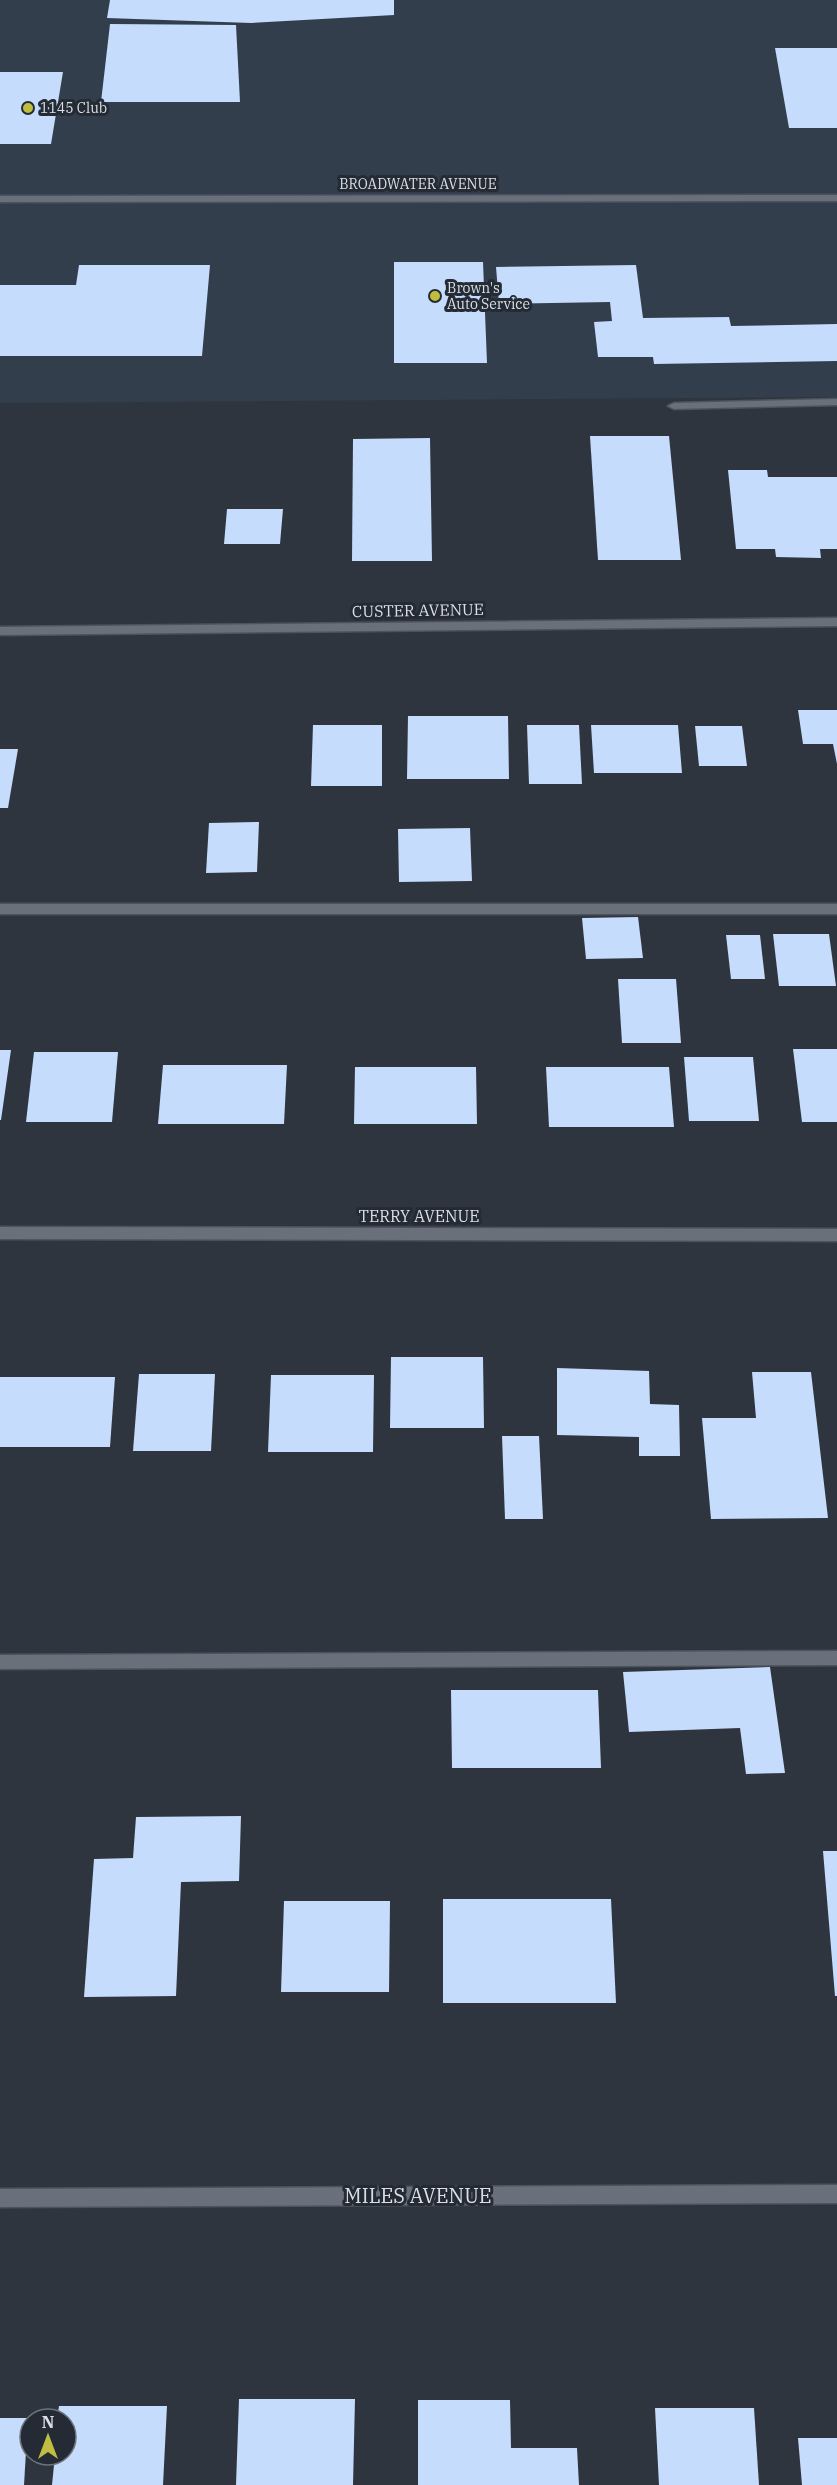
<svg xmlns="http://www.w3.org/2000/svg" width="837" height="2485" viewBox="0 0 837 2485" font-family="'IBM Plex Serif',serif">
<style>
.built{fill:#333e4d}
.building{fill:#c5dcfd}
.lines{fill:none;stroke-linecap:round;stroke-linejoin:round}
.service-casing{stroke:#4d535b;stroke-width:3}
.minor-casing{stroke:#4d535b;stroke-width:3}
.secondary-casing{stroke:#4d535b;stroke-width:3}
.service{fill:#69707c;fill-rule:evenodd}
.minor{fill:#69707c;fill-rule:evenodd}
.secondary{fill:#69707c;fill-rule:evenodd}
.poi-dot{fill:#c0be40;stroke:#242b35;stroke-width:2}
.labels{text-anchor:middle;stroke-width:6;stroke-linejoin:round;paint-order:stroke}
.far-poi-label{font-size:14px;fill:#dadfe5;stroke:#242b35;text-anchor:start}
.far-street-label{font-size:14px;fill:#dadfe5;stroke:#242b35}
.street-label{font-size:16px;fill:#dadfe5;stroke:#242b35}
.near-street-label{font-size:20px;fill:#dadfe5;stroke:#242b35}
</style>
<rect width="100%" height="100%" fill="#2e353f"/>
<path class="built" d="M 0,0 L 837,0 L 837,397 L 0,403 Z"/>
<g class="building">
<path d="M 110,0 L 394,0 L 394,15 L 251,23 L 107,18 Z"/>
<path d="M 110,24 L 236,25 L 240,102 L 101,102 Z"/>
<path d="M 775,48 L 837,48 L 837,128 L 789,128 Z"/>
<path d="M 0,72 L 63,72 L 51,144 L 0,144 Z"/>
<path d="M 394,262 L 483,262 L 487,363 L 394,363 Z"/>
<path d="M 79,265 L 210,265 L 202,356 L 0,356 L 0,285 L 76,285 Z"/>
<path d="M 636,265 L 643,318 L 729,317 L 731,326 L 837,324 L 837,361 L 654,364 L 653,357 L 598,357 L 594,322 L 612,321 L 610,302 L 499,304 L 496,267 Z"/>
<path d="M 590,436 L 669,436 L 681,560 L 598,560 Z"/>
<path d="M 430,438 L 432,561 L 352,561 L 353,439 Z"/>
<path d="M 728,470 L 767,470 L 768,477 L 837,477 L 837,549 L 820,549 L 821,558 L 776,557 L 775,549 L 736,549 Z"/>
<path d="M 227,509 L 283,509 L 280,544 L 224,544 Z"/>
<path d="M 798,710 L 837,710 L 837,764 L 833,744 L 803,744 Z"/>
<path d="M 408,716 L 508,716 L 509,779 L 407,779 Z"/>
<path d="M 313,725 L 382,725 L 382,786 L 311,786 Z"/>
<path d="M 527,725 L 579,725 L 582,784 L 529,784 Z"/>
<path d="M 591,725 L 678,725 L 682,773 L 594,773 Z"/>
<path d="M 695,726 L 742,726 L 747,766 L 699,766 Z"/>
<path d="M 0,749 L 18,749 L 8,808 L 0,808 Z"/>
<path d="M 259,822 L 257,872 L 206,873 L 209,823 Z"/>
<path d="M 470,828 L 472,881 L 399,882 L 398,829 Z"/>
<path d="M 638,917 L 643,958 L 586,959 L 582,918 Z"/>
<path d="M 773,934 L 829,934 L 836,986 L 779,986 Z"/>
<path d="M 726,935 L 760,935 L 765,979 L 731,979 Z"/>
<path d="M 618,979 L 676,979 L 681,1043 L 622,1043 Z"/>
<path d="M 793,1049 L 837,1049 L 837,1122 L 802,1122 Z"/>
<path d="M 0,1050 L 11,1050 L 1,1120 L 0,1120 Z"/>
<path d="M 34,1052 L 118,1052 L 112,1122 L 26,1122 Z"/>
<path d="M 684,1057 L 753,1057 L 759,1121 L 689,1121 Z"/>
<path d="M 163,1065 L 287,1065 L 284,1124 L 158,1124 Z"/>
<path d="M 355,1067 L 476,1067 L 477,1124 L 354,1124 Z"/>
<path d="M 546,1067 L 669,1067 L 674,1127 L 549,1127 Z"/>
<path d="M 391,1357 L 483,1357 L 484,1428 L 390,1428 Z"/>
<path d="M 557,1368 L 649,1371 L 650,1404 L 679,1405 L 680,1456 L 639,1456 L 639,1437 L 557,1435 Z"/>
<path d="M 752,1372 L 811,1372 L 828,1518 L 711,1519 L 702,1418 L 756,1418 Z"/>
<path d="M 139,1374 L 215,1374 L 211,1451 L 133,1451 Z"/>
<path d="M 271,1375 L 374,1375 L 373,1452 L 268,1452 Z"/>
<path d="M 0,1377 L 115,1377 L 110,1447 L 0,1447 Z"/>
<path d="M 502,1436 L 539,1436 L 543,1519 L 505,1519 Z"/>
<path d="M 770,1667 L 785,1773 L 746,1774 L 740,1728 L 629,1732 L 623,1672 Z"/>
<path d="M 451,1690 L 598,1690 L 601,1768 L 452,1768 Z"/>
<path d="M 241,1816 L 239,1881 L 181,1882 L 176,1996 L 84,1997 L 94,1859 L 133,1858 L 136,1817 Z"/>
<path d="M 823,1851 L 837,1851 L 837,1996 L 835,1996 Z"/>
<path d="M 443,1899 L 611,1899 L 616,2003 L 443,2003 Z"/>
<path d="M 284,1901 L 390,1901 L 389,1992 L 281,1992 Z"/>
<path d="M 239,2399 L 355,2399 L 353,2485 L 236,2485 Z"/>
<path d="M 418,2400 L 510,2400 L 511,2448 L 577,2448 L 579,2485 L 418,2485 Z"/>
<path d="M 59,2406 L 167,2406 L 163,2485 L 52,2485 L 55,2455 L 66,2455 L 66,2419 L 57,2419 Z"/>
<path d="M 655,2408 L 754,2408 L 759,2485 L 659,2485 Z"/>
<path d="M 0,2418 L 28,2418 L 24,2485 L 0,2485 Z"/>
<path d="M 798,2438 L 837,2438 L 837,2485 L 802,2485 Z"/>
</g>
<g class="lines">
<g class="service-casing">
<g id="service">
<path d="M 837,399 L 837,405 L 674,409 L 668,406 L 674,403 Z"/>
<rect x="0" y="904" width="837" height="10"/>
<path d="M 837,1651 L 837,1665 L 0,1669 L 0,1655 Z"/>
</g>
</g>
<g class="minor-casing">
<g id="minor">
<path d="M 837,618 L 837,626 L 0,635 L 0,627 Z"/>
<path d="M 0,1227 L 837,1229 L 837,1241 L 0,1239 Z"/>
<path d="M 837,2185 L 837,2203 L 0,2207 L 0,2189 Z"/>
</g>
</g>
<g class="secondary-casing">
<path id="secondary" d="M 837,195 L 837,201 L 0,202 L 0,196 Z"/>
</g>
<use href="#service" class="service"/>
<use href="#minor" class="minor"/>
<use href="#secondary" class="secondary"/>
</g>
<g class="poi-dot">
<circle cx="28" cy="108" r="6"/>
<circle cx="435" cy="296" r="6"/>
</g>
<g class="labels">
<g class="far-poi-label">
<text x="40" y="113">1145 Club</text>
<text x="447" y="293">Brown's<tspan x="447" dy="16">Auto Service</tspan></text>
</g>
<g class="far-street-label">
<text x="418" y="189">BROADWATER AVENUE</text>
</g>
<g class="street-label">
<text transform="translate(418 610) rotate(-1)" y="6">CUSTER AVENUE</text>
<text x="419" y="1222">TERRY AVENUE</text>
</g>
<g class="near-street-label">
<text x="418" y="2203">MILES AVENUE</text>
</g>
</g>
<g transform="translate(48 2437)"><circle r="28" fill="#242b35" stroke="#6d737b" stroke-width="1.5"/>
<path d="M0-4.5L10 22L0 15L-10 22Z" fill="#c0be40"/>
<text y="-9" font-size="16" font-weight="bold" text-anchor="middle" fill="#dadfe5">N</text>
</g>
</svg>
